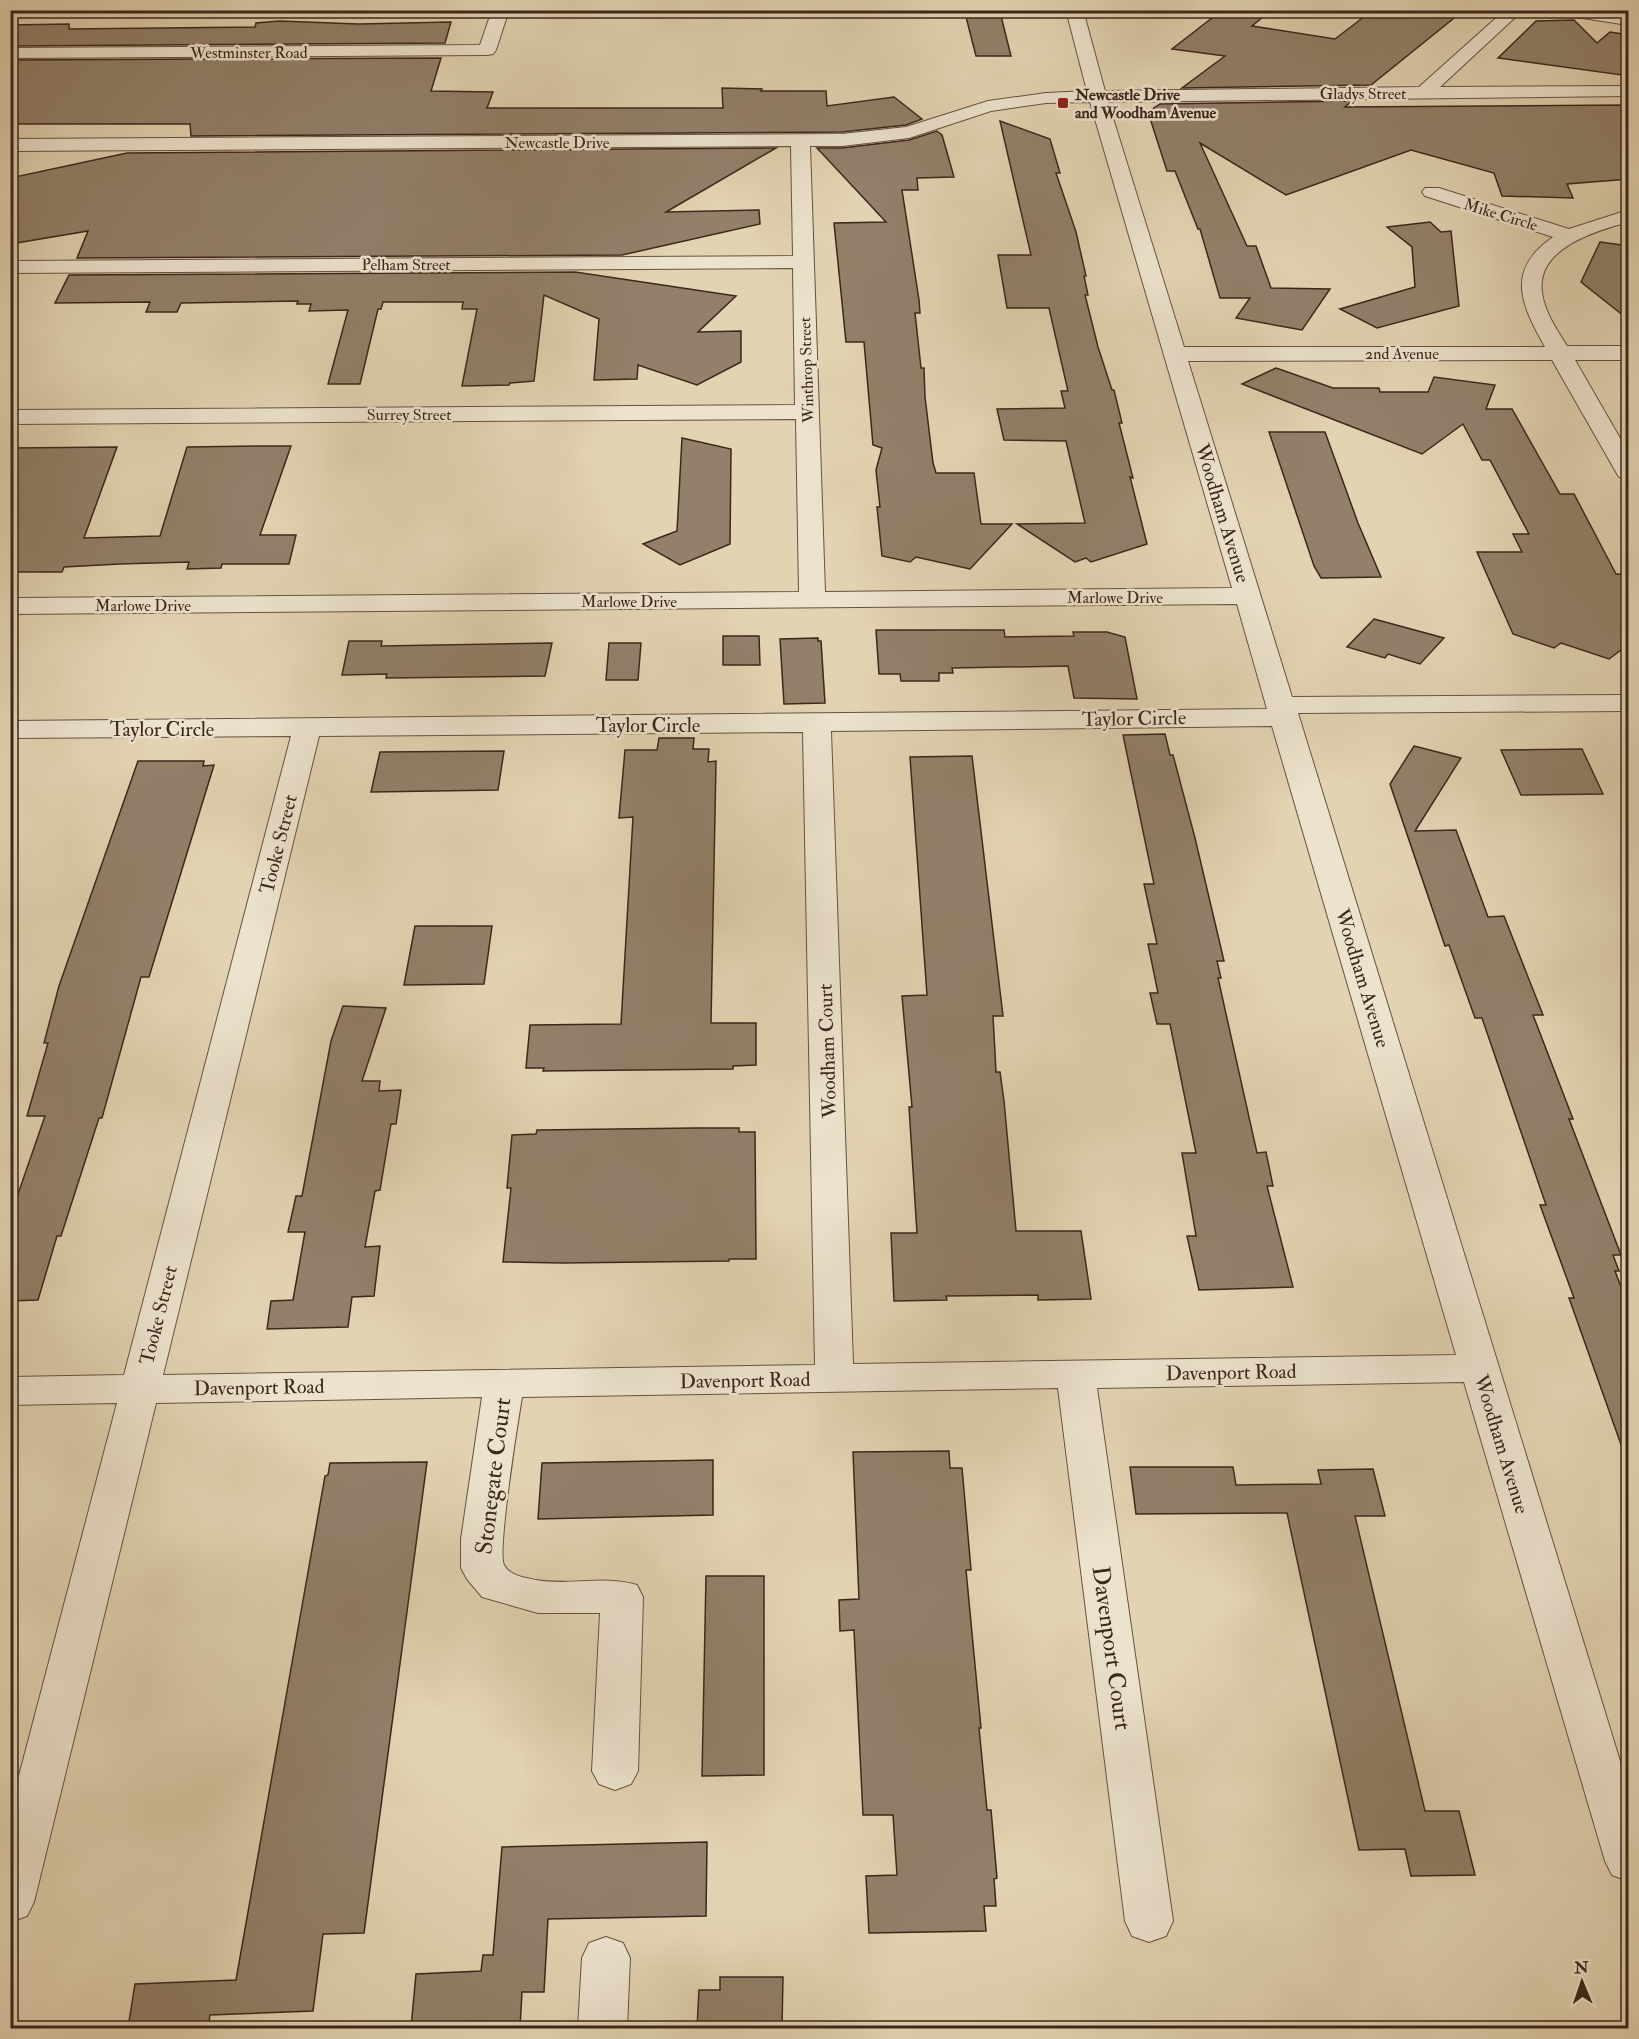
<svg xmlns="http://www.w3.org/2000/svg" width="1639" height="2039" viewBox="0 0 1639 2039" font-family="'IM FELL Double Pica',serif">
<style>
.building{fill:#92806a;stroke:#3b271c;stroke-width:1.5}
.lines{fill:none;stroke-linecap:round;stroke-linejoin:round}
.minor-casing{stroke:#655242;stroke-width:2}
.minor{fill:#ece2cd;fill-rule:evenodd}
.poi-dot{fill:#8f2418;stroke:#ece2cd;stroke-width:2}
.labels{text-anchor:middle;stroke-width:5;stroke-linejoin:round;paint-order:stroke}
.far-street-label{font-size:16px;fill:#3b271c;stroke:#ece2cd}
.far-poi-label{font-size:16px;font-weight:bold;fill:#3b271c;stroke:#ece2cd;text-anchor:start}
.street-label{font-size:20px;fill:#3b271c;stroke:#ece2cd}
.near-street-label{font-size:24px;fill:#3b271c;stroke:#ece2cd}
</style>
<rect width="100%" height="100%" fill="#e2d3b2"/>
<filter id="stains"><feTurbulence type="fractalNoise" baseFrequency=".00333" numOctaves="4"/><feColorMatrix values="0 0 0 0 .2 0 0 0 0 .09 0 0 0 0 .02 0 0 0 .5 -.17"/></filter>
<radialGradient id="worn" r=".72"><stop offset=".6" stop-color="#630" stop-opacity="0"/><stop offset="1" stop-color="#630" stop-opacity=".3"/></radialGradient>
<g class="building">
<path d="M 1373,10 L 1464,10 L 1371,85 L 1182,88 L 1225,56 L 1172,49 L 1221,11 L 1263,17 L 1252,26 L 1335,39 Z"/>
<path d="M 1000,12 L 1011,56 L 976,56 L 965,13 Z"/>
<path d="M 1574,20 L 1597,43 L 1610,32 L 1629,35 L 1629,76 L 1498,58 L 1536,21 Z"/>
<path d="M 279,21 L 359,24 L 451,22 L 445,43 L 10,46 L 10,25 L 69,24 L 69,29 L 255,27 L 256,23 Z"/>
<path d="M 441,58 L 431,91 L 493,92 L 487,108 L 723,108 L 722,88 L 762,89 L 761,91 L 826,91 L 827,106 L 894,97 L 922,119 L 906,125 L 842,132 L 191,136 L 190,124 L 10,124 L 10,60 Z"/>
<path d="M 1352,101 L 1345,107 L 1629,105 L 1629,179 L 1567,184 L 1573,198 L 1502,196 L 1494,173 L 1411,150 L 1286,195 L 1200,143 L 1247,246 L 1256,246 L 1271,288 L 1330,289 L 1302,330 L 1236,318 L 1250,298 L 1220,298 L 1200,229 L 1198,229 L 1175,171 L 1167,171 L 1148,112 L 1160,104 Z"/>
<path d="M 1000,121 L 1050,139 L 1060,173 L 1056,173 L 1076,232 L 1086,276 L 1084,276 L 1088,295 L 1085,295 L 1098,347 L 1112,390 L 1114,390 L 1122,423 L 1119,423 L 1133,478 L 1130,477 L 1147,544 L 1091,562 L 1086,558 L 1075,562 L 1017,524 L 1085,523 L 1066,441 L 1004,440 L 997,409 L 1065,408 L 1061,391 L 1068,391 L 1049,308 L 1007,308 L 998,255 L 1031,255 Z"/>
<path d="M 937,131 L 942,135 L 954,177 L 917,178 L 918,190 L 902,190 L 919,300 L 920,313 L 915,313 L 921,368 L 924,368 L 925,397 L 933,463 L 936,473 L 974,473 L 981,524 L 1012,524 L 970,569 L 916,557 L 910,562 L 882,556 L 877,507 L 880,507 L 876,470 L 882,448 L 873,445 L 864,342 L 846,342 L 834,223 L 886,222 L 817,148 L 842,148 L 909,140 Z"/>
<path d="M 776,148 L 666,212 L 759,210 L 760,224 L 622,255 L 77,258 L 88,231 L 10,244 L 10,178 L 127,153 Z"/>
<path d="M 1430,222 L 1441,232 L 1451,231 L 1459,306 L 1377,328 L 1340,309 L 1415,287 L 1412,247 L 1387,227 Z"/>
<path d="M 1600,242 L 1629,246 L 1629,320 L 1581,282 Z"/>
<path d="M 575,272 L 736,296 L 698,332 L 741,331 L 741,362 L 697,385 L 638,365 L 637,379 L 594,380 L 599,319 L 544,295 L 534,381 L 510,383 L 509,385 L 462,386 L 477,309 L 462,309 L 463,302 L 383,302 L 381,309 L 378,309 L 360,384 L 328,384 L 348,310 L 309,311 L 311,304 L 297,304 L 298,301 L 181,303 L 177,312 L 146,312 L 150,302 L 55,303 L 69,275 Z"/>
<path d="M 1276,368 L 1333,388 L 1379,388 L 1380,392 L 1428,392 L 1434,377 L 1495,385 L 1486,409 L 1512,409 L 1560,494 L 1574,494 L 1616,574 L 1629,574 L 1629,644 L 1609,659 L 1561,643 L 1554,648 L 1513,634 L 1477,552 L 1522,552 L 1513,534 L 1529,534 L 1490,460 L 1482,460 L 1463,424 L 1422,454 L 1242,384 Z"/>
<path d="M 1269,432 L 1325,432 L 1358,523 L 1381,577 L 1321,578 L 1314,566 Z"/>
<path d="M 682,438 L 731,449 L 730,544 L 680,565 L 643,544 L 677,531 Z"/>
<path d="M 257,446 L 291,446 L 260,535 L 296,535 L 289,564 L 222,564 L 221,568 L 187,569 L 189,562 L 119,564 L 64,567 L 62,572 L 10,572 L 10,448 L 117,447 L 84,538 L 160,536 L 187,447 Z"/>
<path d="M 1374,619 L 1444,638 L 1420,664 L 1388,654 L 1385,658 L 1347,647 Z"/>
<path d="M 876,630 L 1004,630 L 1005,637 L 1074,636 L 1073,632 L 1107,632 L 1125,637 L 1137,699 L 1074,698 L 1068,666 L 952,668 L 953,673 L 939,673 L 939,681 L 901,681 L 900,674 L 879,674 Z"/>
<path d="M 723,636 L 759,636 L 760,665 L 723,665 Z"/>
<path d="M 818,638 L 818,641 L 821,641 L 825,703 L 784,704 L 780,639 Z"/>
<path d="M 349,641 L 382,641 L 381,646 L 552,643 L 545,676 L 386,678 L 387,674 L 342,675 Z"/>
<path d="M 609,643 L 641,643 L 638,680 L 606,680 Z"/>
<path d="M 1165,734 L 1170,755 L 1173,755 L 1195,838 L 1224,961 L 1217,961 L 1221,978 L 1218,978 L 1257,1153 L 1266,1152 L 1273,1186 L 1267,1186 L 1293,1287 L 1199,1290 L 1187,1236 L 1196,1236 L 1182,1153 L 1196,1153 L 1170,1024 L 1157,1024 L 1150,993 L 1158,993 L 1148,944 L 1157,944 L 1144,884 L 1154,884 L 1123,735 Z"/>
<path d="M 659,738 L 694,738 L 693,749 L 709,749 L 708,762 L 716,761 L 711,1023 L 756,1023 L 756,1065 L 733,1066 L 733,1069 L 543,1071 L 544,1068 L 526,1068 L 530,1025 L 621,1024 L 633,817 L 619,818 L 625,750 L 657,750 Z"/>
<path d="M 1414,746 L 1461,758 L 1415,831 L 1456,830 L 1488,917 L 1504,916 L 1543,1015 L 1533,1015 L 1573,1119 L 1569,1119 L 1621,1255 L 1613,1255 L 1619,1271 L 1615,1271 L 1629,1308 L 1629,1452 L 1624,1453 L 1569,1298 L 1574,1298 L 1540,1205 L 1546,1205 L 1482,1018 L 1475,1018 L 1449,945 L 1445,946 L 1390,784 Z"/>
<path d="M 1582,749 L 1603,794 L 1521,795 L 1501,750 Z"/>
<path d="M 504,751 L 498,790 L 371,792 L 380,752 Z"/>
<path d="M 972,756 L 1003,1016 L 993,1016 L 996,1072 L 1000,1072 L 1004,1101 L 1016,1231 L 1081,1231 L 1091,1299 L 1038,1300 L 1038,1295 L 946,1296 L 947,1300 L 894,1301 L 891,1233 L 917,1233 L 909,1107 L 912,1107 L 902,996 L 927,995 L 910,757 Z"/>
<path d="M 138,761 L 204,761 L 203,766 L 214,765 L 149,977 L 141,977 L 102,1118 L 99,1118 L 61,1236 L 57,1236 L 38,1300 L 10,1301 L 10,1197 L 17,1197 L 45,1116 L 27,1116 L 48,1043 L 44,1043 L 59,986 Z"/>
<path d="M 415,926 L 492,926 L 484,984 L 404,985 Z"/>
<path d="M 343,1006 L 386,1008 L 362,1081 L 380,1081 L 379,1091 L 401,1090 L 396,1124 L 391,1124 L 380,1190 L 375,1191 L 365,1247 L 380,1246 L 374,1296 L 352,1297 L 348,1327 L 267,1329 L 271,1301 L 293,1300 L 305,1232 L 288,1232 L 296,1196 L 302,1196 L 331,1041 Z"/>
<path d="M 696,1128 L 739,1128 L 739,1132 L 755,1132 L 756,1259 L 729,1259 L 729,1261 L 563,1263 L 503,1262 L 511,1188 L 507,1188 L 512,1135 L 536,1134 L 537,1130 Z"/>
<path d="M 949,1451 L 950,1468 L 962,1468 L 971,1570 L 966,1570 L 981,1728 L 979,1728 L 987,1810 L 991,1810 L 997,1878 L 994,1879 L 996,1906 L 984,1906 L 986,1931 L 869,1933 L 866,1876 L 897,1875 L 893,1815 L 863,1815 L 854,1630 L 840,1631 L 839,1600 L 859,1599 L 853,1452 Z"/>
<path d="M 713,1460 L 713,1515 L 538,1519 L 542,1463 Z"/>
<path d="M 427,1462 L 364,1933 L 323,1934 L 313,2011 L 210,2015 L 208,2028 L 128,2028 L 135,1984 L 236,1980 L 325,1476 L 328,1475 L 330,1463 Z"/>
<path d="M 1130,1467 L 1233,1467 L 1236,1485 L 1321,1484 L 1318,1470 L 1373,1469 L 1385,1516 L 1355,1516 L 1425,1811 L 1459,1811 L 1475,1875 L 1411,1876 L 1405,1849 L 1359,1850 L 1287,1513 L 1136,1514 Z"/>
<path d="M 706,1576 L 764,1576 L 764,1775 L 702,1776 Z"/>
<path d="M 707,1842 L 706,1916 L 548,1919 L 544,1992 L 522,1992 L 520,2028 L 411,2028 L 416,1974 L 481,1971 L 483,1955 L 493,1955 L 502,1847 Z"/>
<path d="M 720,1977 L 783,1977 L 782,2028 L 697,2028 L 699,1990 L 720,1990 Z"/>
</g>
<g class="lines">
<g class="minor-casing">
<g id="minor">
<path d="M 492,10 L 509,10 L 496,50 L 493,54 L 487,55 L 10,58 L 10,48 L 480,45 Z"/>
<path d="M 1066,10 L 1083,10 L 1105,91 L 1419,87 L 1505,10 L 1523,10 L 1440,87 L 1628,86 L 1628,96 L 1108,102 L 1184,347 L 1545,347 C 1521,304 1505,270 1553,237 L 1425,196 L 1422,192 L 1425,188 L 1439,188 L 1569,229 L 1628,210 L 1628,222 C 1596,231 1536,248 1542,292 C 1544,311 1557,330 1567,346 L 1628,346 L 1628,360 L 1575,360 L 1628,452 L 1628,479 L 1619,477 L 1616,472 L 1552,360 L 1188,361 L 1292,697 L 1628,695 L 1628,711 L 1298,713 L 1628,1787 L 1628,1881 L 1612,1875 L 1605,1861 L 1464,1382 L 1097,1388 L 1173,1921 L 1166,1936 L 1149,1942 L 1132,1936 L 1125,1921 L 1058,1388 L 522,1397 C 518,1421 497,1552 504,1565 C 510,1576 525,1578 536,1580 C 570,1586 604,1575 637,1585 L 643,1597 L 638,1771 L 631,1784 L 615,1790 L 599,1784 L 592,1771 L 600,1613 L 538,1613 L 482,1597 L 467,1579 L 461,1568 L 461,1539 L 482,1397 L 156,1403 L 34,1902 L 27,1916 L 10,1922 L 10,1810 L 117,1403 L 10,1405 L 10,1377 L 124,1375 L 291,736 L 10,738 L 10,721 L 1267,709 L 1237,604 L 10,614 L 10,598 L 799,592 L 796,419 L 10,424 L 10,410 L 795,405 L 793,268 L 10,273 L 10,261 L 793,256 L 791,146 L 10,151 L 10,139 L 842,134 L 906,127 L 988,101 L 1046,93 L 1087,91 ZM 1090,102 L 1232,588 L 825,592 L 810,146 L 842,146 L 909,138 L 991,111 L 1046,103 ZM 1272,726 L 1456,1355 L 853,1364 L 831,731 ZM 803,732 L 815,1365 L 163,1375 L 319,736 Z"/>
<path d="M 1555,10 L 1599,10 L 1628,15 L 1628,25 L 1563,15 Z"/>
<path d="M 606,1937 L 623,1943 L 630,1958 L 627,2028 L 578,2028 L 582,1958 L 589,1943 Z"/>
</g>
</g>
<use href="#minor" class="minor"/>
</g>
<rect class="poi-dot" x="1057" y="97" width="12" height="12" rx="3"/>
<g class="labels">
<g class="far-street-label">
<text x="249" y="58">Westminster Road</text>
<text x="1363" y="99">Gladys Street</text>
<text x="557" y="148">Newcastle Drive</text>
<text transform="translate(1501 214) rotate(17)" y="6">Mike Circle</text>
<text x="406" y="270">Pelham Street</text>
<text x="1402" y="359">2nd Avenue</text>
<text transform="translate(806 370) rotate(-92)" y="6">Winthrop Street</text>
<text x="409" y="420">Surrey Street</text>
<text x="1115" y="603">Marlowe Drive</text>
<text x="629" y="607">Marlowe Drive</text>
<text x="143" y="611">Marlowe Drive</text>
</g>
<g class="far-poi-label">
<text x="1075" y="100">Newcastle Drive<tspan x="1075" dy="18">and Woodham Avenue</tspan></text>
</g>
<g class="street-label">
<text transform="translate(1223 513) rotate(73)" y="7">Woodham Avenue</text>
<text transform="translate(1134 718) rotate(-1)" y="7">Taylor Circle</text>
<text x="648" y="732">Taylor Circle</text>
<text x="162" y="736">Taylor Circle</text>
<text transform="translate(278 844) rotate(-76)" y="7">Tooke Street</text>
<text transform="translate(1363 978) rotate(73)" y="7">Woodham Avenue</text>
<text transform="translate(827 1051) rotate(-92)" y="7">Woodham Court</text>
<text transform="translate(158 1315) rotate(-76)" y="7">Tooke Street</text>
<text transform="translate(1231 1372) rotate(-1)" y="7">Davenport Road</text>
<text transform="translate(745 1380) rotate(-1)" y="7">Davenport Road</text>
<text transform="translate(259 1387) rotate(-1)" y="7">Davenport Road</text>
<text transform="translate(1502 1444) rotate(73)" y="7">Woodham Avenue</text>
</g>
<g class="near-street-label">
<text transform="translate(493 1476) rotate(-83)" y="8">Stonegate Court</text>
<text transform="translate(1112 1648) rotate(82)" y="8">Davenport Court</text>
</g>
</g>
<rect width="1639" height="2039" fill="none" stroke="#e2d3b2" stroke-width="36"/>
<rect x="12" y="12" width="1615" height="2015" fill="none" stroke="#3b271c" stroke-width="3"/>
<rect x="18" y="18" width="1603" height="2003" fill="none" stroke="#3b271c" stroke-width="1.5"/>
<g transform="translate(1582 1982) rotate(358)" stroke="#ece2cd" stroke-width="4.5" paint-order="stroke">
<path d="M0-4.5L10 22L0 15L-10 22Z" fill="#3b271c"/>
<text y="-9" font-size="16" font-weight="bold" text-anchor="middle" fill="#3b271c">N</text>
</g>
<rect width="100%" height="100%" filter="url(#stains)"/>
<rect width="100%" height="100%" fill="url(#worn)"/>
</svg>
